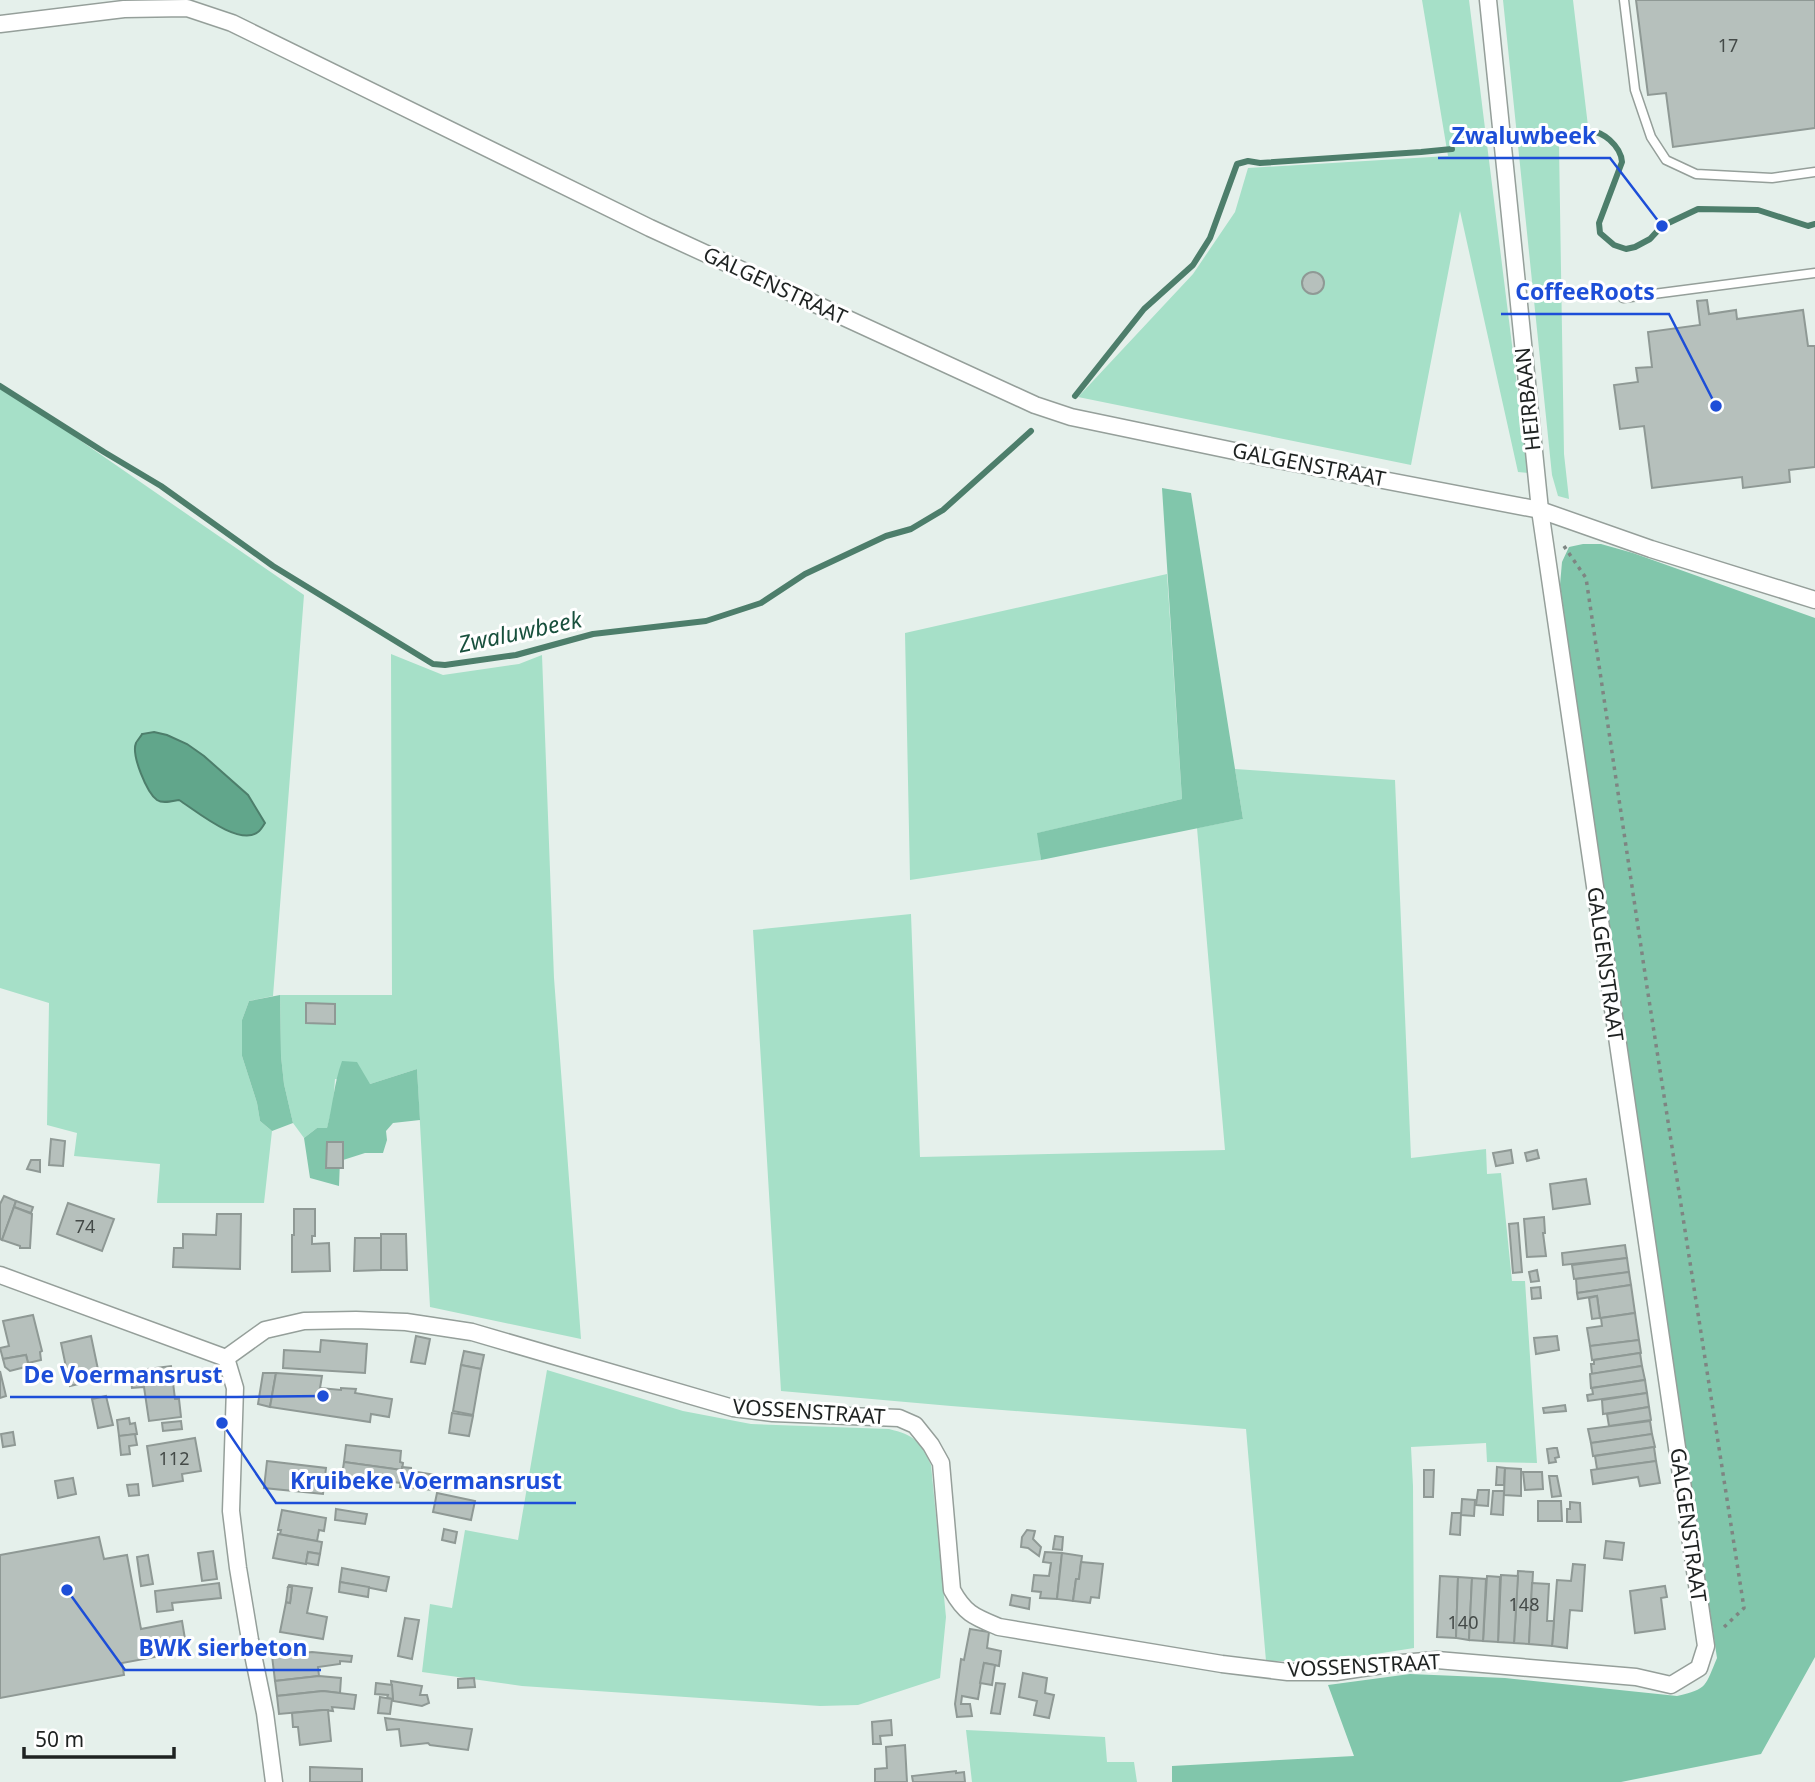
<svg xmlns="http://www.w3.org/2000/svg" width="1815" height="1782" viewBox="0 0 1815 1782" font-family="'Noto Sans',sans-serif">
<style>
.green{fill:#a6e0c8}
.forest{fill:#81c6ab}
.water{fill:#61a68b;stroke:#4d7e6b;stroke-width:2}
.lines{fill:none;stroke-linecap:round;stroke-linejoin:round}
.stream{stroke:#4d7e6b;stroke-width:6}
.building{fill:#b6c0bc;stroke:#8f9995;stroke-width:2}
.service-casing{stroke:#959f9a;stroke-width:11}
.minor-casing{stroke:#959f9a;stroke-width:19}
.path{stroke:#7e8582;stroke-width:3.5;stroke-dasharray:3.5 5;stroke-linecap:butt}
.service{stroke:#fff;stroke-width:8}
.minor{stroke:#fff;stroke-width:16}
.labels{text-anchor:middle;stroke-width:6;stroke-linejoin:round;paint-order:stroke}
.number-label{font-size:18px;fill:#444a48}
.street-label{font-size:21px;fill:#1e2221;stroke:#fff}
.water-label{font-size:23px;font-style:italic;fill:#18503d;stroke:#fff}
.leader{fill:none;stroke:#1d4ed8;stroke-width:2.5}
.callout-dot{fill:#1d4ed8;stroke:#fff;stroke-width:2.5}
.callout-label{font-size:23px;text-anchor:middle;font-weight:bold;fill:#1d4ed8;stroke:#fff;stroke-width:6;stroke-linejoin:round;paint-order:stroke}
</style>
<rect width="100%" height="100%" fill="#e5f0eb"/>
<g class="green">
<path d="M 1422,0 L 1469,0 L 1528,473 L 1518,472 L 1460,211 L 1411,465 L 1078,397 L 1193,274 L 1235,212 L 1248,168 L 1448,156 Z"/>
<path d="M 1503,0 L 1573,0 L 1590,143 L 1559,146 L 1564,454 L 1569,499 L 1558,496 L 1552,475 Z"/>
<path d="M 0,385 L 304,595 L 273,996 L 249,1001 L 242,1020 L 242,1056 L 257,1103 L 260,1121 L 272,1131 L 264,1203 L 157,1203 L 160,1164 L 74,1156 L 77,1133 L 47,1125 L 49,1003 L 0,988 Z"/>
<path d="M 1167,574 L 1182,799 L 1038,833 L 1041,860 L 910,880 L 905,633 Z"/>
<path d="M 391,654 L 443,675 L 519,664 L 542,655 L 554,978 L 581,1339 L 430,1307 L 417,1069 L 370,1084 L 335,1079 L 333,1105 L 327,1128 L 317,1128 L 304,1138 L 293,1123 L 284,1084 L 281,1056 L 280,995 L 392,995 Z"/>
<path d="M 1235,769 L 1395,780 L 1411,1158 L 1486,1149 L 1487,1174 L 1501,1173 L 1512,1281 L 1525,1281 L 1537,1463 L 1487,1462 L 1486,1443 L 1411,1447 L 1413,1486 L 1414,1648 L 1331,1661 L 1266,1661 L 1246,1429 L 951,1406 L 781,1391 L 753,930 L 911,914 L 920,1157 L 1225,1150 L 1197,828 L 1243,819 Z"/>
<path d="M 547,1370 L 683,1411 L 751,1424 L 889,1429 C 914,1435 921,1441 931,1465 L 946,1617 L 940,1678 L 858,1705 L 820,1706 L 522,1686 L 422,1672 L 430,1604 L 452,1608 L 465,1530 L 518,1540 Z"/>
<path d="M 966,1730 L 1105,1737 L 1107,1762 L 1134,1762 L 1137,1782 L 972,1782 Z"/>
</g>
<g class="forest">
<path d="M 1162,488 L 1191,493 L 1243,819 L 1041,860 L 1037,833 L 1182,799 Z"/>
<path d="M 1583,544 L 1601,544 L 1633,553 L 1815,618 L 1815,1657 L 1761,1754 L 1621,1782 L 1172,1782 L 1172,1766 L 1354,1756 L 1328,1685 L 1410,1674 L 1505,1678 L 1677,1696 C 1708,1689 1705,1686 1717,1658 L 1638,1138 L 1560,585 L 1562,562 L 1569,547 Z"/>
<path d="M 280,995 L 281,1056 L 284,1084 L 293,1123 L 272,1131 L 260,1121 L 257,1103 L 242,1056 L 242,1020 L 249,1001 Z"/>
<path d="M 342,1061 L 357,1062 L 370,1084 L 417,1069 L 420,1120 L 393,1123 L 386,1131 L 387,1140 L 383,1153 L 365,1153 L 340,1161 L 339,1186 L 310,1178 L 304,1138 L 317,1128 L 327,1128 C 333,1105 334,1083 342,1061 Z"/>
</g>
<path class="water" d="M 154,732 L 167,735 L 187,744 L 204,756 L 248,795 L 265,823 C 263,826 261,830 258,832 C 239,847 195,810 179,800 C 172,801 163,804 157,800 C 147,793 131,755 136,743 C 136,742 142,735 142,734 Z"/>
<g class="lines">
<g class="stream">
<path d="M 1564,141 C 1571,138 1578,134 1586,132 C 1602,128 1621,147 1622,162 L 1599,223 L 1600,233 L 1614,245 L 1626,249 L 1635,247 L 1650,239 L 1662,226 L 1698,209 L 1758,210 L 1808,226 L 1815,224"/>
<path d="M 0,386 L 104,452 L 161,486 L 273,566 L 433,664 L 445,665 L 516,655 L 593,634 L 706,621 L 761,603 L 805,574 L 886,536 L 911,529 L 943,510 L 1031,431"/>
<path d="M 1075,396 L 1144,309 L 1193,265 L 1210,238 L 1237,164 L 1248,161 L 1260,163 L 1421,152 L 1452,149"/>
</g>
</g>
<g class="building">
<path d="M 1636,0 L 1815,0 L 1815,128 L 1673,147 L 1666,93 L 1648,95 Z"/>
<circle cx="1313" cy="283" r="11"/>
<path d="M 1707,300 L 1709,314 L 1736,310 L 1737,319 L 1803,310 L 1808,346 L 1815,346 L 1815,467 L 1789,470 L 1790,482 L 1743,488 L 1742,477 L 1652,488 L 1644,426 L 1620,429 L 1614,385 L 1638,382 L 1636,368 L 1652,367 L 1648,332 L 1700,325 L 1697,301 Z"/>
<path d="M 306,1003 L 335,1004 L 335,1024 L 306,1023 Z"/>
<path d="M 51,1139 L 65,1141 L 63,1166 L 49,1165 Z"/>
<path d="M 327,1142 L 343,1142 L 343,1168 L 326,1168 Z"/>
<path d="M 1511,1150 L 1513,1163 L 1496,1166 L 1493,1153 Z"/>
<path d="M 1537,1150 L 1539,1158 L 1527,1161 L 1525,1153 Z"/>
<path d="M 31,1160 L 40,1160 L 40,1172 L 27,1169 Z"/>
<path d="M 1586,1179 L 1590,1204 L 1553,1209 L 1550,1184 Z"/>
<path d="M 4,1196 L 16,1201 L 2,1240 L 0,1239 L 0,1204 Z"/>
<path d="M 16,1201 L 33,1207 L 31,1213 L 14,1207 Z"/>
<path d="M 68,1203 L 114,1219 L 102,1251 L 57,1234 Z"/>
<path d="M 14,1207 L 32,1214 L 30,1248 L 20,1248 L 20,1246 L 2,1240 Z"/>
<path d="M 294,1209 L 315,1209 L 315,1236 L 312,1236 L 312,1244 L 329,1243 L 330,1271 L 292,1272 L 292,1235 L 294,1235 Z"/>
<path d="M 217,1214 L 241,1214 L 240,1269 L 173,1267 L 174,1248 L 183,1248 L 183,1234 L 216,1235 Z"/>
<path d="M 1544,1217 L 1545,1233 L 1543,1233 L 1546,1256 L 1527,1257 L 1524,1219 Z"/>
<path d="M 1518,1223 L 1522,1272 L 1513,1273 L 1509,1224 Z"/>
<path d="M 381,1234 L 406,1234 L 407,1270 L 381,1270 Z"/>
<path d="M 355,1238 L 381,1238 L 381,1270 L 354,1271 Z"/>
<path d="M 1625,1245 L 1627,1258 L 1563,1265 L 1562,1253 Z"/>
<path d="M 1627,1258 L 1629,1272 L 1574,1279 L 1572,1265 Z"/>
<path d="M 1537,1270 L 1539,1281 L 1531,1282 L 1529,1272 Z"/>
<path d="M 1629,1272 L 1631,1285 L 1577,1293 L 1576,1279 Z"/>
<path d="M 1631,1285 L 1635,1313 L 1600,1318 L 1597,1296 L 1578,1299 L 1577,1293 Z"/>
<path d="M 1540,1287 L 1541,1298 L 1532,1299 L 1531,1288 Z"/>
<path d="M 1597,1296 L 1600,1318 L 1592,1319 L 1589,1298 Z"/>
<path d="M 1635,1313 L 1639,1340 L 1590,1346 L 1587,1328 L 1602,1326 L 1601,1318 Z"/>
<path d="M 33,1315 L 42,1351 L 40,1352 L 41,1360 L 28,1363 L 26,1355 L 3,1359 L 0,1348 L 9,1346 L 3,1321 Z"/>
<path d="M 91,1336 L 100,1379 L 70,1386 L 61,1343 Z"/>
<path d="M 416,1336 L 430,1339 L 425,1364 L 411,1362 Z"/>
<path d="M 1557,1336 L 1559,1350 L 1536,1354 L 1534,1338 Z"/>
<path d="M 321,1340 L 367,1344 L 365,1373 L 283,1368 L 284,1350 L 320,1352 Z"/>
<path d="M 1639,1340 L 1641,1353 L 1592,1360 L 1590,1346 Z"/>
<path d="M 464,1351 L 484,1355 L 481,1369 L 461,1365 Z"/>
<path d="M 1640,1353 L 1642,1366 L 1592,1374 L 1591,1364 L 1594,1364 L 1594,1360 Z"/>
<path d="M 26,1355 L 28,1363 L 25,1367 L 10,1371 L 5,1367 L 3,1359 Z"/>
<path d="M 461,1365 L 481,1369 L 473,1415 L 453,1411 Z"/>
<path d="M 171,1366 L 175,1399 L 179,1399 L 181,1417 L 149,1421 L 144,1387 L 132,1388 L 130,1371 Z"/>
<path d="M 1642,1366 L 1645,1380 L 1591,1388 L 1590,1374 Z"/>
<path d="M 0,1371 L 6,1396 L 0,1398 Z"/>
<path d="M 263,1373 L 276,1373 L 270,1407 L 258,1404 Z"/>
<path d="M 276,1373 L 322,1376 L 320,1388 L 341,1390 L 341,1388 L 356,1389 L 355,1393 L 392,1399 L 389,1417 L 371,1414 L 370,1422 L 270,1407 Z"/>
<path d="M 1645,1380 L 1647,1393 L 1588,1401 L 1587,1395 L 1593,1394 L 1592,1388 Z"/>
<path d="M 1647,1393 L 1649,1407 L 1603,1414 L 1602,1400 Z"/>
<path d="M 106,1396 L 113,1425 L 98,1428 L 92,1399 Z"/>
<path d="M 1565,1405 L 1566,1411 L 1544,1413 L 1543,1408 Z"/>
<path d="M 1649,1407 L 1651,1420 L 1609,1426 L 1607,1414 Z"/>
<path d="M 452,1413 L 473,1416 L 469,1436 L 449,1433 Z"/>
<path d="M 129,1418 L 130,1424 L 135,1423 L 137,1434 L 119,1436 L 117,1420 Z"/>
<path d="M 181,1421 L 182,1429 L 163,1431 L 162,1423 Z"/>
<path d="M 1650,1421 L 1652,1434 L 1591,1443 L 1588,1429 Z"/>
<path d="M 13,1432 L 15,1445 L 3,1447 L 1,1434 Z"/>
<path d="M 135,1434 L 137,1445 L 129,1446 L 130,1454 L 121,1455 L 119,1436 Z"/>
<path d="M 1652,1434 L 1655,1447 L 1593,1456 L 1591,1443 Z"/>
<path d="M 195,1438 L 201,1471 L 182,1474 L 183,1481 L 153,1486 L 147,1446 Z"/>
<path d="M 346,1445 L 401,1451 L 400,1462 L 403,1463 L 402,1470 L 344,1462 Z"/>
<path d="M 1654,1447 L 1656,1461 L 1597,1469 L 1595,1456 Z"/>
<path d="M 1554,1448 L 1557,1448 L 1559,1457 L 1555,1458 L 1556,1462 L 1549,1463 L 1547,1449 Z"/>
<path d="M 267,1461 L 326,1468 L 323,1494 L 264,1488 Z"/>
<path d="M 1656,1461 L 1660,1483 L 1640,1486 L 1638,1477 L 1593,1484 L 1591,1470 Z"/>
<path d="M 344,1462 L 402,1470 L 401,1483 L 342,1475 Z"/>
<path d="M 402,1467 L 411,1468 L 411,1471 L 436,1475 L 433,1490 L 400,1487 Z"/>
<path d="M 1497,1467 L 1505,1468 L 1504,1485 L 1496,1485 Z"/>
<path d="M 1505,1468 L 1521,1469 L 1521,1496 L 1504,1495 Z"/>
<path d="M 1424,1470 L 1434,1470 L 1433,1497 L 1424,1497 Z"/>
<path d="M 1523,1472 L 1542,1472 L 1543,1489 L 1525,1490 Z"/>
<path d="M 1549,1476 L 1557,1476 L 1561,1496 L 1552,1497 Z"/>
<path d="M 73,1478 L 76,1494 L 58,1498 L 55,1481 Z"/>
<path d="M 138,1484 L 139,1495 L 129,1496 L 127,1485 Z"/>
<path d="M 1478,1490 L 1489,1490 L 1488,1506 L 1476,1505 Z"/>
<path d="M 1493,1491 L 1504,1491 L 1503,1515 L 1491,1514 Z"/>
<path d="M 437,1493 L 475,1501 L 471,1520 L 433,1512 Z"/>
<path d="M 1462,1499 L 1475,1500 L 1474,1516 L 1461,1515 Z"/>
<path d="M 1538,1501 L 1561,1501 L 1562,1521 L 1538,1521 Z"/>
<path d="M 1570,1502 L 1580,1503 L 1581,1522 L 1567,1522 L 1567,1509 L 1570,1509 Z"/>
<path d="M 336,1509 L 367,1514 L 365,1524 L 335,1520 Z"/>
<path d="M 282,1510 L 326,1518 L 324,1531 L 319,1530 L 317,1541 L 278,1534 L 280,1534 L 281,1530 L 278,1530 Z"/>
<path d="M 1452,1513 L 1461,1513 L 1460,1535 L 1450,1534 Z"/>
<path d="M 444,1529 L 457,1532 L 455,1543 L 442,1540 Z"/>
<path d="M 1027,1530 L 1035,1531 L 1033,1539 L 1041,1547 L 1039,1556 L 1028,1548 L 1021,1547 L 1022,1537 Z"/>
<path d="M 278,1534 L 322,1542 L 320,1554 L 308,1552 L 306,1564 L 273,1558 Z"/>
<path d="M 1055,1536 L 1063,1537 L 1062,1550 L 1053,1549 Z"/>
<path d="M 99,1537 L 104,1559 L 127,1555 L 141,1629 L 182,1621 L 187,1651 L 122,1663 L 124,1675 L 0,1698 L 0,1555 Z"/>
<path d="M 1606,1541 L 1624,1543 L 1622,1560 L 1604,1558 Z"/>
<path d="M 213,1551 L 217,1579 L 202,1581 L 198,1553 Z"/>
<path d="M 308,1552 L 320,1554 L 318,1565 L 306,1563 Z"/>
<path d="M 1045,1552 L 1062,1553 L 1057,1599 L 1040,1598 L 1041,1592 L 1032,1591 L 1034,1575 L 1049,1576 L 1051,1563 L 1043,1562 Z"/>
<path d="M 1062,1553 L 1082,1556 L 1079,1579 L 1076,1579 L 1073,1601 L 1057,1599 Z"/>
<path d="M 148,1555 L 153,1584 L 141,1586 L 137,1557 Z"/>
<path d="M 1081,1562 L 1103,1564 L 1099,1598 L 1091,1597 L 1090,1603 L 1073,1601 L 1076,1579 L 1079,1579 Z"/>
<path d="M 1573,1564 L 1585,1565 L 1582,1611 L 1570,1610 L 1567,1648 L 1552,1646 L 1557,1580 L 1571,1581 Z"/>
<path d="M 342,1568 L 389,1577 L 386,1591 L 340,1582 Z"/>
<path d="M 1518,1571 L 1533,1572 L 1529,1644 L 1514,1643 Z"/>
<path d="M 1501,1575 L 1518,1576 L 1514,1643 L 1498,1642 Z"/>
<path d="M 1440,1576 L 1458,1577 L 1456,1638 L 1437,1637 Z"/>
<path d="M 1487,1576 L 1500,1577 L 1498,1642 L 1483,1641 Z"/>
<path d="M 1458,1577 L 1472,1578 L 1469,1640 L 1456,1638 Z"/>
<path d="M 1472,1578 L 1486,1579 L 1483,1641 L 1469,1640 Z"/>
<path d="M 340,1582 L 369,1587 L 368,1597 L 339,1592 Z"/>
<path d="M 219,1583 L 221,1598 L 172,1603 L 173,1610 L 157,1612 L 155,1591 Z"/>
<path d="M 1532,1583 L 1549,1584 L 1547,1621 L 1554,1621 L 1552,1646 L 1529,1644 Z"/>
<path d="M 289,1585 L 312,1588 L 307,1613 L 327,1617 L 323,1639 L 280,1632 L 286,1602 L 290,1603 L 292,1587 L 288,1587 Z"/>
<path d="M 1665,1586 L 1667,1597 L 1661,1598 L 1665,1629 L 1635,1633 L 1630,1591 Z"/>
<path d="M 288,1587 L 292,1587 L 290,1603 L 286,1602 Z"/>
<path d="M 1012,1595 L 1030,1598 L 1029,1609 L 1010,1605 Z"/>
<path d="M 405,1618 L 419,1620 L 412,1659 L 398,1656 Z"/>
<path d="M 970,1629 L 989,1632 L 987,1648 L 1001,1651 L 999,1666 L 984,1663 L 978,1699 L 962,1696 L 961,1704 L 970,1704 L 972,1716 L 957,1717 L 955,1704 L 961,1659 L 964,1660 Z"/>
<path d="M 312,1652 L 352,1656 L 351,1662 L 340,1661 L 340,1664 L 318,1667 L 319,1676 L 275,1681 L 272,1656 Z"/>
<path d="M 984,1663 L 995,1665 L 992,1685 L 980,1683 Z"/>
<path d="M 1023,1673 L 1047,1678 L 1045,1693 L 1054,1695 L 1049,1718 L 1034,1715 L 1037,1701 L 1019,1697 Z"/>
<path d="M 319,1676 L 341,1678 L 340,1693 L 323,1691 L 277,1696 L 275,1681 Z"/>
<path d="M 474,1678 L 475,1687 L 458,1688 L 458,1679 Z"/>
<path d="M 391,1681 L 422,1686 L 420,1695 L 427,1695 L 429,1703 L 422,1706 L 393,1701 Z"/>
<path d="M 376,1683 L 392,1685 L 393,1699 L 387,1698 L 388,1695 L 375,1694 Z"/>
<path d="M 996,1683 L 1005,1684 L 1000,1714 L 991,1713 Z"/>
<path d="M 323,1691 L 356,1695 L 354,1709 L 332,1707 L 333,1711 L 323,1710 L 279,1714 L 277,1696 Z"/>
<path d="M 380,1697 L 392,1699 L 390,1714 L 378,1713 Z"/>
<path d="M 323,1710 L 328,1710 L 331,1741 L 300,1745 L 298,1727 L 293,1727 L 292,1713 Z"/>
<path d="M 385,1718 L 472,1729 L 468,1750 L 430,1745 L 428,1743 L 401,1746 L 399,1729 L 387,1730 Z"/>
<path d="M 891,1720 L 892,1735 L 880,1736 L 881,1744 L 873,1744 L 872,1722 Z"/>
<path d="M 905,1745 L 907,1782 L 875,1782 L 875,1769 L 887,1768 L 886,1747 Z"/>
<path d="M 310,1767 L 362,1769 L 362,1782 L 310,1782 Z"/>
<path d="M 956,1771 L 956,1773 L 964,1772 L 965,1782 L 913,1782 L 912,1776 Z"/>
</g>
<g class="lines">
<g class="service-casing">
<g id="service">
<path d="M 1624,0 L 1635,90 L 1651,137 L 1666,160 L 1696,174 L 1772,178 L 1815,172"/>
<path d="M 1623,298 L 1815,273"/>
</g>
</g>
<g class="minor-casing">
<g id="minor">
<path d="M 0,24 L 124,9 L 187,8 L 232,23 L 650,228 L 1035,405 L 1071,417 L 1263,457 L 1540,510 L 1651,549 L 1815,600"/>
<path d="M 0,1275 L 226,1358"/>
<path d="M 226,1358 L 265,1330 L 304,1321 L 356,1320 L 406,1322 L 472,1332 L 733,1408 L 773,1413 L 899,1418 L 915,1425 L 931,1445 L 941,1463 L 952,1590 C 965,1614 975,1617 999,1627 L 1222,1664 L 1288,1672 L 1336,1672 L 1389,1664 L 1437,1660 L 1636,1677 L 1671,1685 L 1699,1668 L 1706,1646 L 1540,510 L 1488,0"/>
<path d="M 226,1358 L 235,1388 L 231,1511 L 238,1568 L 250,1640 L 265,1713 L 274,1782"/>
</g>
</g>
<path class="path" d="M 1564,546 L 1586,578 L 1647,987 L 1744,1608 L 1721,1630"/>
<use href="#service" class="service"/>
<use href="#minor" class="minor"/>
</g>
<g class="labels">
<g class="number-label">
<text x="1728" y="52">17</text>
<text x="85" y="1233">74</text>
<text x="174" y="1465">112</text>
<text x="1524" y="1611">148</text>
<text x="1463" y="1629">140</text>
</g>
<g class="street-label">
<text transform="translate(775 286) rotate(25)" y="7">GALGENSTRAAT</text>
<text transform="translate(1528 399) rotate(-96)" y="7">HEIRBAAN</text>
<text transform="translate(1309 465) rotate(11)" y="7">GALGENSTRAAT</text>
<text transform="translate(1605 964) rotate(82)" y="7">GALGENSTRAAT</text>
<text transform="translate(809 1412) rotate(4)" y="7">VOSSENSTRAAT</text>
<text transform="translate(1688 1525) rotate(82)" y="7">GALGENSTRAAT</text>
<text transform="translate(1364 1666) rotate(-3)" y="7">VOSSENSTRAAT</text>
</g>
<g class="water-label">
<text transform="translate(520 632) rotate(-12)" y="8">Zwaluwbeek</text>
</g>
</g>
<path class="leader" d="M1662 226L1610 158H1438M1716 406L1669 314H1501M323 1396L237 1397H10M222 1423L276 1503H576M67 1590L125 1670H321"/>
<g class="callout-dot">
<circle cx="1662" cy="226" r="7"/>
<circle cx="1716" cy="406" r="7"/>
<circle cx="323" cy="1396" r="7"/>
<circle cx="222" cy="1423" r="7"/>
<circle cx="67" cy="1590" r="7"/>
</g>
<g class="callout-label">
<text x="1524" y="144">Zwaluwbeek</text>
<text x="1585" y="300">CoffeeRoots</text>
<text x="123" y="1383">De Voermansrust</text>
<text x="426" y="1489">Kruibeke Voermansrust</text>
<text x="223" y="1656">BWK sierbeton</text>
</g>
<path d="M24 1747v10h150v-10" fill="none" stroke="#1e2221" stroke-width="3.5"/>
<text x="35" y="1747" font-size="21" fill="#1e2221" stroke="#ffffff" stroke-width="5" paint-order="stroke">50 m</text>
</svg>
